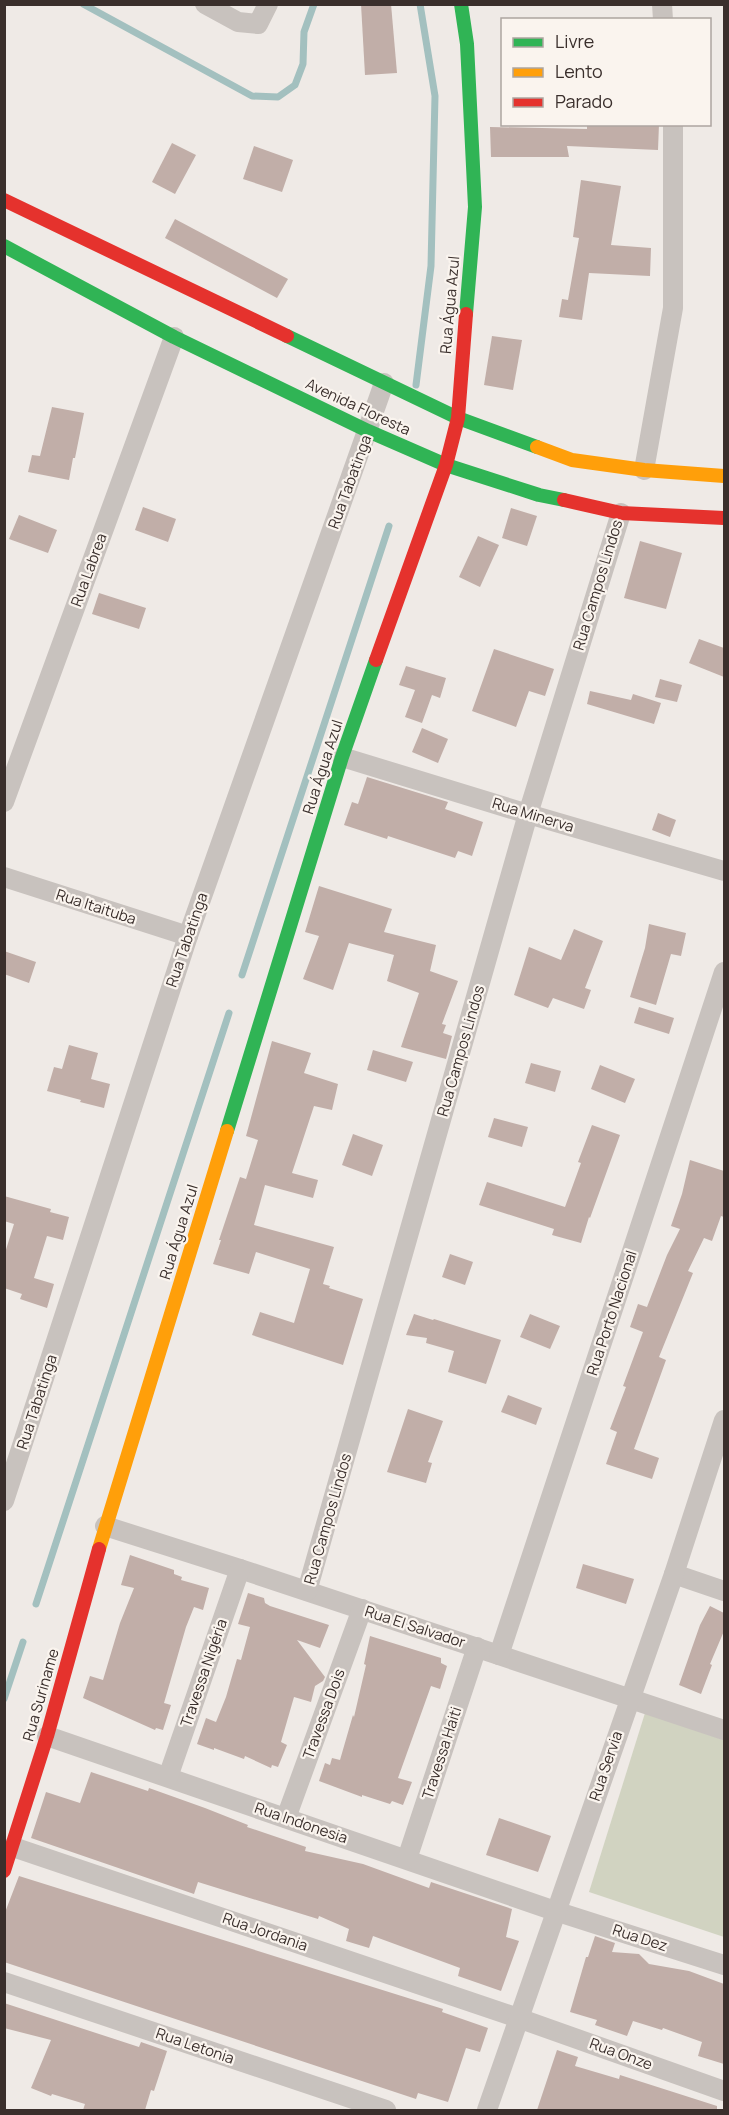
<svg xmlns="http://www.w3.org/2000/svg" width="729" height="2115" viewBox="0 0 729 2115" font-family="Manrope,sans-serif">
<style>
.green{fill:#d1d3c1}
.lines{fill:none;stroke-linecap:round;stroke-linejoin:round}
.stream{stroke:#a3c0bf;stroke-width:7}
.building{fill:#c1aea8}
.street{stroke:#c8c2be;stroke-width:20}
.fast{stroke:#30b455;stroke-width:14}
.slow{stroke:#ff9f0a;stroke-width:14}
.jam{stroke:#e5322d;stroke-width:14}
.labels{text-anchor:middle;stroke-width:4.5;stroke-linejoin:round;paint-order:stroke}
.street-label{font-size:15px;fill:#3a2f2c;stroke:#faf4ee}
</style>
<rect width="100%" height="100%" fill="#efeae6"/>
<path class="green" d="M 645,1713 L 724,1740 L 724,1937 L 589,1892 Z"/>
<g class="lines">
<g class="stream">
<path d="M 83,4 L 252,96 L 278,97 L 295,85 L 303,64 L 304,32 L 314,4"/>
<path d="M 416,385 L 431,266 L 435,96 L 420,4"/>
<path d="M 242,975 L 389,526"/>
<path d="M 36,1604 L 229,1013"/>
<path d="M 4,1699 L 23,1642"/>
</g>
</g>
<g class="building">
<path d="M 361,4 L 391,4 L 397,73 L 365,75 Z"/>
<path d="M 587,124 L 659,124 L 658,150 L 567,146 L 569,157 L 491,157 L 490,127 L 587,129 Z"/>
<path d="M 172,143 L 196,155 L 175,194 L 152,182 Z"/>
<path d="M 254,146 L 293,160 L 282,192 L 243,179 Z"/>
<path d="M 581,180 L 621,186 L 611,245 L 651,248 L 650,276 L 589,273 L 582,320 L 559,317 L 562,299 L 568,300 L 579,238 L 573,237 Z"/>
<path d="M 175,219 L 288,279 L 277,298 L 165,238 Z"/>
<path d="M 492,336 L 522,340 L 513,390 L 484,385 Z"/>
<path d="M 52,407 L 84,413 L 75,458 L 73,458 L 69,480 L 28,472 L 32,455 L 40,456 Z"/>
<path d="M 143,507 L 176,519 L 168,542 L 135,530 Z"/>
<path d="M 511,508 L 537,516 L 527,546 L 502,538 Z"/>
<path d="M 19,515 L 57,530 L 48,553 L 9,539 Z"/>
<path d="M 478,536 L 499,545 L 480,587 L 459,577 Z"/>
<path d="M 640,541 L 682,553 L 666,609 L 624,598 Z"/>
<path d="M 99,593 L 146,608 L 139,629 L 92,614 Z"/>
<path d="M 699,639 L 724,648 L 724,677 L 689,663 Z"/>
<path d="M 494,649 L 554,669 L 545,696 L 529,691 L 516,727 L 472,711 Z"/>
<path d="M 406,666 L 446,678 L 440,698 L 432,695 L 422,723 L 405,717 L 415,690 L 399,685 Z"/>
<path d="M 660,679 L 682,685 L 677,702 L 655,697 Z"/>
<path d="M 590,691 L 631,700 L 633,694 L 661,703 L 654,724 L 587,704 Z"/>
<path d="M 422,728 L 448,739 L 438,763 L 412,752 Z"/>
<path d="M 367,777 L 448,802 L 445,809 L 483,822 L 472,856 L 458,851 L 455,858 L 388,836 L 387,839 L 344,825 L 352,802 L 358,804 Z"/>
<path d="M 658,813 L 676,820 L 670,837 L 652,830 Z"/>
<path d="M 319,886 L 392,909 L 384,932 L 436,945 L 430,971 L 458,981 L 442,1024 L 446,1025 L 443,1033 L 452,1036 L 446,1059 L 401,1047 L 419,993 L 387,981 L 394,955 L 349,943 L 333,990 L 303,979 L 319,936 L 305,932 Z"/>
<path d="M 649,924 L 686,933 L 681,956 L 671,954 L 656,1005 L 630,997 L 645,948 Z"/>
<path d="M 574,929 L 603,941 L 585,988 L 591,990 L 584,1009 L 553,998 L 548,1008 L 514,995 L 529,947 L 561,960 Z"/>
<path d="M 4,951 L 36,962 L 29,983 L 4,974 Z"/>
<path d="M 639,1007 L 674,1018 L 669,1034 L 634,1023 Z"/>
<path d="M 272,1041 L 311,1053 L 304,1073 L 338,1084 L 332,1110 L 314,1106 L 292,1173 L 318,1180 L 313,1198 L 265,1185 L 254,1225 L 334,1247 L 323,1284 L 330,1286 L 329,1288 L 363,1299 L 343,1365 L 252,1335 L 260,1312 L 294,1323 L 310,1269 L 256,1252 L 249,1274 L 213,1264 L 221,1240 L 219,1240 L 240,1177 L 246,1179 L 258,1140 L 246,1136 Z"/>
<path d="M 69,1045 L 98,1053 L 91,1079 L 110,1084 L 104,1108 L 80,1102 L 81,1100 L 47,1091 L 54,1067 L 62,1069 Z"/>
<path d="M 373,1050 L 413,1062 L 406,1082 L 367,1070 Z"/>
<path d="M 531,1063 L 561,1071 L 555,1092 L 525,1083 Z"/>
<path d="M 600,1065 L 635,1079 L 625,1103 L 591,1089 Z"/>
<path d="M 494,1118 L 528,1127 L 522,1147 L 488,1137 Z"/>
<path d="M 592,1125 L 620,1135 L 590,1218 L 589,1217 L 581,1243 L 552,1235 L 554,1229 L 479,1205 L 487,1182 L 565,1207 L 581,1163 L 578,1162 Z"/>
<path d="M 353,1134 L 383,1145 L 372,1176 L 342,1165 Z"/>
<path d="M 690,1160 L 724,1171 L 724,1217 L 721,1216 L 712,1241 L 704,1238 L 688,1271 L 693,1273 L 659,1357 L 666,1360 L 634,1449 L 659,1458 L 652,1479 L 606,1464 L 617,1432 L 610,1429 L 626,1387 L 623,1386 L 643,1332 L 630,1327 L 638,1304 L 647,1307 L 667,1255 L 680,1229 L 671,1226 L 682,1194 Z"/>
<path d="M 4,1196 L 51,1209 L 50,1212 L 69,1217 L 63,1240 L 47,1236 L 34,1278 L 54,1284 L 47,1308 L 20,1299 L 22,1294 L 4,1288 L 4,1256 L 14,1224 L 4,1221 Z"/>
<path d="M 450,1254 L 473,1262 L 465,1285 L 442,1277 Z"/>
<path d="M 414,1314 L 433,1320 L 434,1319 L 501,1340 L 486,1384 L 448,1372 L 454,1351 L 426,1343 L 427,1338 L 406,1335 Z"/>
<path d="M 530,1314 L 560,1326 L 550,1349 L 520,1337 Z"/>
<path d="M 508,1395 L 542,1408 L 536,1425 L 501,1412 Z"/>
<path d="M 408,1409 L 443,1421 L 428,1462 L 432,1463 L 426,1483 L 387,1472 Z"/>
<path d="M 130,1555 L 174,1570 L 174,1574 L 182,1577 L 181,1580 L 209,1588 L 203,1610 L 194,1607 L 186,1627 L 164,1703 L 171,1705 L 163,1730 L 156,1728 L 155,1730 L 83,1698 L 90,1676 L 103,1680 L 120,1623 L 134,1588 L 121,1585 Z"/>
<path d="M 583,1564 L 634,1579 L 626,1604 L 576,1588 Z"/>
<path d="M 248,1593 L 264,1598 L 265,1603 L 270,1606 L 329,1625 L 320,1648 L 297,1640 L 325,1677 L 323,1681 L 315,1686 L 311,1702 L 294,1697 L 281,1742 L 287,1745 L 278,1767 L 272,1765 L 271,1768 L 245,1756 L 244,1759 L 214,1748 L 214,1750 L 197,1744 L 206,1718 L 216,1722 L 226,1697 L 237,1659 L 241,1660 L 250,1627 L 238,1624 Z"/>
<path d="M 710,1606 L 724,1613 L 724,1631 L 710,1664 L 712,1665 L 701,1694 L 679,1685 L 700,1625 Z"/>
<path d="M 370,1636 L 441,1658 L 441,1663 L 447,1666 L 440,1689 L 431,1686 L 398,1778 L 412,1782 L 403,1805 L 392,1801 L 390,1804 L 362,1795 L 362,1797 L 319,1781 L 325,1763 L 330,1765 L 332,1758 L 340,1760 L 353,1715 L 354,1717 L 366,1665 L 364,1664 Z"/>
<path d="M 91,1772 L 148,1791 L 149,1788 L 205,1808 L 248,1825 L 247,1827 L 306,1847 L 305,1851 L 363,1864 L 429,1888 L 431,1882 L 512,1909 L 506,1937 L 519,1941 L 501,1991 L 458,1976 L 460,1968 L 373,1936 L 369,1948 L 346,1941 L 349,1929 L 319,1916 L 318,1919 L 198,1882 L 194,1894 L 31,1838 L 46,1792 L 80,1803 Z"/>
<path d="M 499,1818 L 551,1836 L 538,1872 L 486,1855 Z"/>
<path d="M 19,1876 L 443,2009 L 442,2012 L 488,2028 L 480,2052 L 466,2048 L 448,2102 L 418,2093 L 416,2099 L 4,1962 L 4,1915 Z"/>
<path d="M 595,1936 L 615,1943 L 612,1952 L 639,1954 L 649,1964 L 689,1971 L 724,1984 L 724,2064 L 698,2056 L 702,2042 L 663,2028 L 662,2030 L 633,2021 L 627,2036 L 595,2025 L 597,2020 L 570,2012 L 586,1957 L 588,1957 Z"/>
<path d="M 4,2003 L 139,2047 L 141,2042 L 167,2051 L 154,2091 L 151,2090 L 145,2110 L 83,2110 L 85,2104 L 52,2094 L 51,2096 L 31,2088 L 51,2040 L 4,2028 Z"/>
<path d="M 557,2050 L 578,2057 L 575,2066 L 619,2079 L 620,2075 L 717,2106 L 717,2110 L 537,2110 Z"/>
</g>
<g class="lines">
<g class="street">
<path d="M 205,4 L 238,22 L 258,24 L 268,4"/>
<path d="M 662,4 L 663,20"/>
<path d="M 644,470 L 673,308 L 673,124"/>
<path d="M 342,757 L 528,814 L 724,871"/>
<path d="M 4,802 L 174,337"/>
<path d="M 4,877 L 188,936"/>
<path d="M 4,1501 L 188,936 L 384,383"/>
<path d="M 105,1526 L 240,1569 L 724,1730"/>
<path d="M 674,1574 L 724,1591"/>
<path d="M 307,1591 L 528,814 L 621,513"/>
<path d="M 499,1655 L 724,972"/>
<path d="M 47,1736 L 555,1911 L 724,1965"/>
<path d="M 168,1777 L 240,1569"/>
<path d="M 286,1818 L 362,1609"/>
<path d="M 13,1847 L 518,2018 L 724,2091"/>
<path d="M 407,1859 L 477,1647"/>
<path d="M 4,1982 L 386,2110"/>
<path d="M 487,2110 L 674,1574 L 724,1420"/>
</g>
<g class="fast">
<path d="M 461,4 L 467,44 L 475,207 L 466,314"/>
<path d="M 4,246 L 174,337 L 368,431 L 446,465 L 539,495 L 564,500"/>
<path d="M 287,336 L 458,418 L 537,447"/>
<path d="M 227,1131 L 342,757 L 376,660"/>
</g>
<g class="slow">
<path d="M 537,447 L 572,460 L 644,470 L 724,476"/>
<path d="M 99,1549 L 227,1131"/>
</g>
<g class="jam">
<path d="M 4,200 L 287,336"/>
<path d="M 564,500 L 621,513 L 724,518"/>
<path d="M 376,660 L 446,465 L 458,418 L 466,314"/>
<path d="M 4,1871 L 47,1736 L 99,1549"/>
</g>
</g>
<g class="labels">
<g class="street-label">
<text transform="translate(450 305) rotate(-85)" y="5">Rua Água Azul</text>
<text transform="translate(358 407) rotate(25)" y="5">Avenida Floresta</text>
<text transform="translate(350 482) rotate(-70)" y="5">Rua Tabatinga</text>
<text transform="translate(89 570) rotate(-70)" y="5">Rua Labrea</text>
<text transform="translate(598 585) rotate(-73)" y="5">Rua Campos Lindos</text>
<text transform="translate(323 767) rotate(-72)" y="5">Rua Água Azul</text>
<text transform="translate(533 815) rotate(17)" y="5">Rua Minerva</text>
<text transform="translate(96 907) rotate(18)" y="5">Rua Itaituba</text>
<text transform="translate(187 940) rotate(-71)" y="5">Rua Tabatinga</text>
<text transform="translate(461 1051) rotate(-74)" y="5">Rua Campos Lindos</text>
<text transform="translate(179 1232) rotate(-73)" y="5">Rua Água Azul</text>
<text transform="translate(612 1313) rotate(-72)" y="5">Rua Porto Nacional</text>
<text transform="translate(37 1402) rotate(-72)" y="5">Rua Tabatinga</text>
<text transform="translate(328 1519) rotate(-74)" y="5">Rua Campos Lindos</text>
<text transform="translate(415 1627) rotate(18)" y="5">Rua El Salvador</text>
<text transform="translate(204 1673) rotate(-71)" y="5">Travessa Nigéria</text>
<text transform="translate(41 1695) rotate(-74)" y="5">Rua Suriname</text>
<text transform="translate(324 1714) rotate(-70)" y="5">Travessa Dois</text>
<text transform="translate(442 1753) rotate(-72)" y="5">Travessa Haiti</text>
<text transform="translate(606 1766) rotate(-71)" y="5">Rua Servia</text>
<text transform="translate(301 1823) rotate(19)" y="5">Rua Indonesia</text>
<text transform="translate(265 1932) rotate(19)" y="5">Rua Jordania</text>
<text transform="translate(640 1938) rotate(18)" y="5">Rua Dez</text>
<text transform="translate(195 2046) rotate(19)" y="5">Rua Letonia</text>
<text transform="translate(621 2054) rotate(20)" y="5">Rua Onze</text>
</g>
</g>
<rect width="729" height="2115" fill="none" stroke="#3a2f2c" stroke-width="12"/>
<rect x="501" y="18" width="210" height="108" fill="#faf4ee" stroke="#ada5a0" stroke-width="1.5"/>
<rect x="513" y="38" width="30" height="9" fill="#30b455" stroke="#ada5a0" stroke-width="1.5"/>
<text x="555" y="48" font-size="18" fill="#3a2f2c">Livre</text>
<rect x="513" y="68" width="30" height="9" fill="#ff9f0a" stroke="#ada5a0" stroke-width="1.5"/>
<text x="555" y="78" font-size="18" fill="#3a2f2c">Lento</text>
<rect x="513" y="98" width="30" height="9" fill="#e5322d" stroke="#ada5a0" stroke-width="1.5"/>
<text x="555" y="108" font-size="18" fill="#3a2f2c">Parado</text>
</svg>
